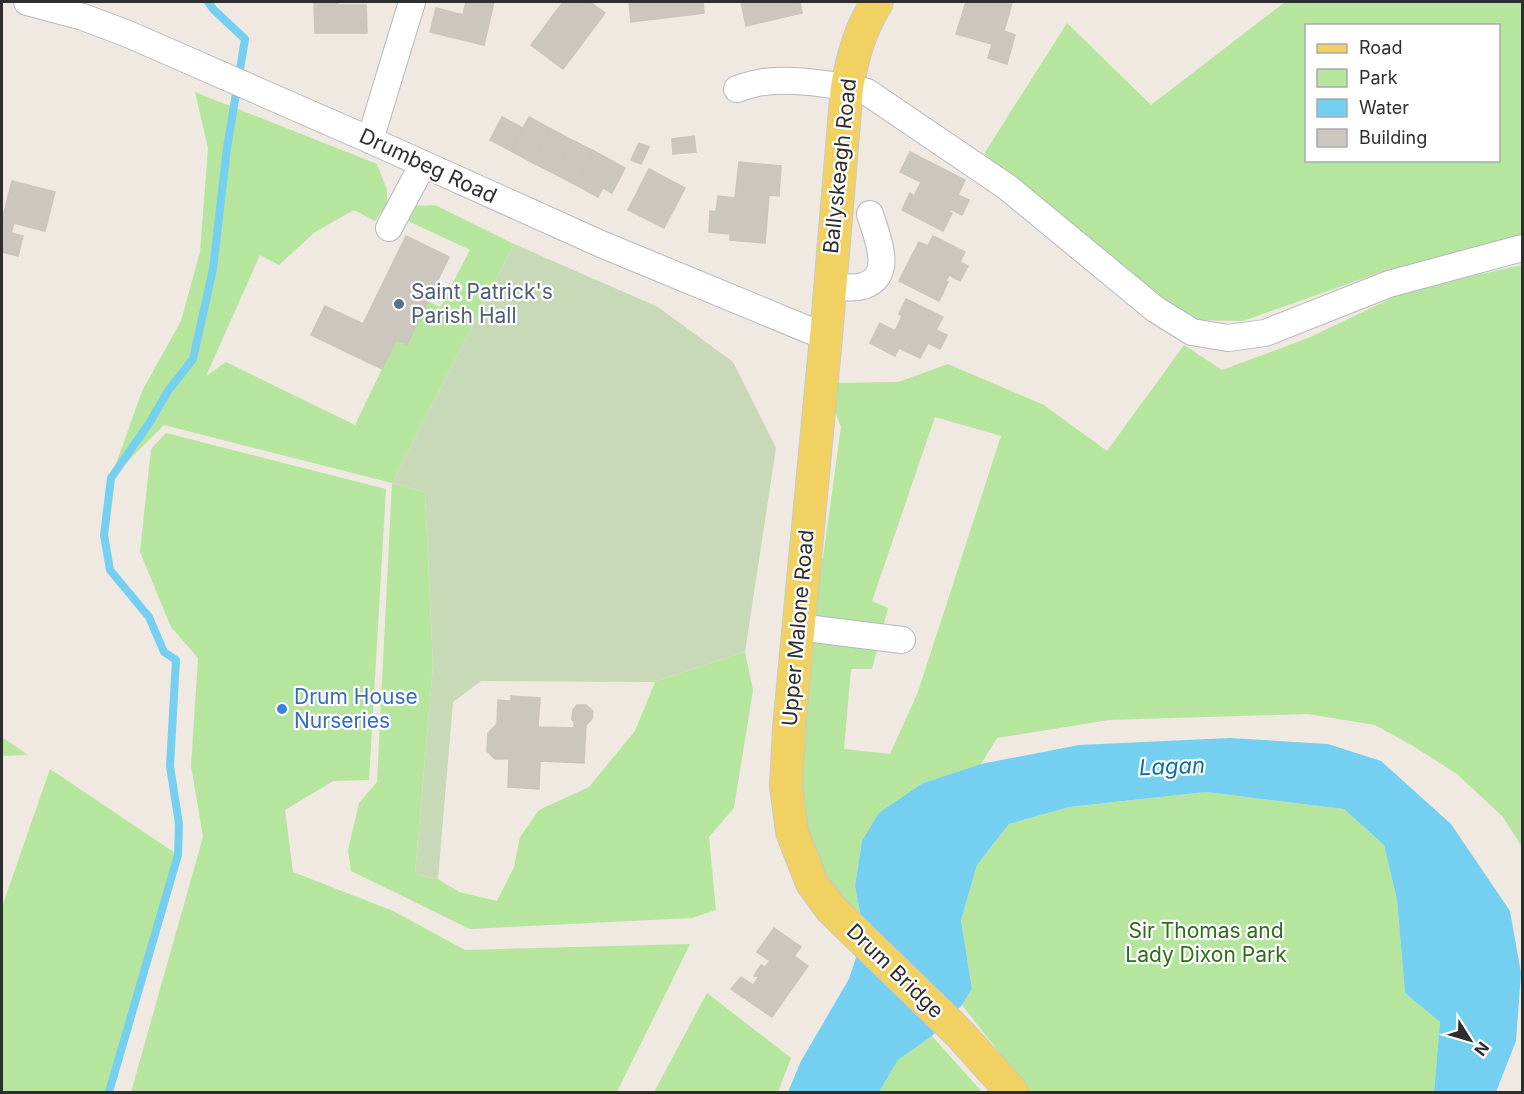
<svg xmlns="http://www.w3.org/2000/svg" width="1524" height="1094" viewBox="0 0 1524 1094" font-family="Inter,sans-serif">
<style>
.green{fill:#b6e59e;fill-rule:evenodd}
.cemetery{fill:#c8d9b8}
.water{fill:#75cff0}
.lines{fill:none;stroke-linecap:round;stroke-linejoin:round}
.stream{stroke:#75cff0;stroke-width:8}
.building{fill:#cbc7bf;stroke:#cbc5ba;stroke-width:1.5}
.minor-casing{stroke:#b4b7c1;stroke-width:28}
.major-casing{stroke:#c9c9c9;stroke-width:34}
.minor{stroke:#fff;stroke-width:26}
.major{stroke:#f2d163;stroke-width:32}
.service-dot{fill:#5c6f8a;stroke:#fff;stroke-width:2}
.shop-dot{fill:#3f7fe0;stroke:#fff;stroke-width:2}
.labels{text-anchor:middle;stroke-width:4.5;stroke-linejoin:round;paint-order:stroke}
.street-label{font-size:21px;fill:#2e2e2e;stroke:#fff}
.service-label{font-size:21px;fill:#4e5e75;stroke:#fff;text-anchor:start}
.shop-label{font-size:21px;fill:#366cbe;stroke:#fff;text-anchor:start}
.park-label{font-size:21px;fill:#2c6e1b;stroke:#fff}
.water-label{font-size:22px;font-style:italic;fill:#0d6fa3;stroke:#fff}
</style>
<rect width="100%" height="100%" fill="#efe9e1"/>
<g class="green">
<path d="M 1285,2 L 1522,2 L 1522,240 L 1381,272 L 1243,321 L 1194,320 L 1160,299 L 984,154 L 1067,23 L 1151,105 ZM 1306,26 L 1498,26 L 1498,160 L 1306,160 Z"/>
<path d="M 195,92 L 377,164 L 387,190 L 387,204 L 375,221 L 354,210 L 315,232 L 279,265 L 260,255 L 206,376 L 226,362 L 355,425 L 396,340 L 407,344 L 427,301 L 440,307 L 470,250 L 406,220 L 413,206 L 435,205 L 514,244 L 392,483 L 425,492 L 433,665 L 415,874 L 438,879 L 459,892 L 497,901 L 514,867 L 520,837 L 539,810 L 589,787 L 635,731 L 655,682 L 745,652 L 753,690 L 734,808 L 709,837 L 716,910 L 692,918 L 470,929 L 351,871 L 348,850 L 359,803 L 377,782 L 392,483 L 164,425 L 111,478 L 142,391 L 181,321 L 200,252 L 208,148 Z"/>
<path d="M 1522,265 L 1522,847 L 1502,816 L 1457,774 L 1413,746 L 1375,725 L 1308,714 L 1109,720 L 997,738 L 981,764 L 923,783 L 862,841 L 855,886 L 864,932 L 824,886 L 795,828 L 811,566 L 823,558 L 841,427 L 831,401 L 832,383 L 898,382 L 948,364 L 1044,405 L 1107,451 L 1184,345 L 1222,370 L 1308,338 L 1409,290 ZM 935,417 L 1001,436 L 918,692 L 890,754 L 844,749 L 851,669 L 872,669 L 888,608 L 872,601 Z"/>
<path d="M 166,433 L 386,489 L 369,780 L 333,781 L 285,810 L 293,872 L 393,911 L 465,950 L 690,944 L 617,1092 L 131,1092 L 203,837 L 191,766 L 198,658 L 171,627 L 140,552 L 151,449 Z"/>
<path d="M 2,737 L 28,755 L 2,756 Z"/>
<path d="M 50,769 L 178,855 L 109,1092 L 2,1092 L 2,907 Z"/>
<path d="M 1206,792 L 1344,809 L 1384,845 L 1397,900 L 1405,993 L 1440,1022 L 1434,1092 L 1030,1092 L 962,1005 L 972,989 L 961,920 L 977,865 L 1009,824 L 1069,807 Z"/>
<path d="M 707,993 L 791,1058 L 778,1092 L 654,1092 Z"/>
<path d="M 932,1036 L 982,1092 L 879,1092 L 898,1060 Z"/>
</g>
<path class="cemetery" d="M 514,244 L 658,307 L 733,362 L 776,448 L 745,652 L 655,682 L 481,681 L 453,702 L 438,879 L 415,874 L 433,665 L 425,492 L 392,483 Z"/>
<path class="water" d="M 1230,738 L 1328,744 L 1381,761 L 1451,824 L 1510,911 L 1521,973 L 1516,1041 L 1496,1092 L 1434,1092 L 1440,1022 L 1405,993 L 1397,900 L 1384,845 L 1344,809 L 1206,792 L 1069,807 L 1009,824 L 977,865 L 961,920 L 972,989 L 962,1005 L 932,1036 L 898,1060 L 879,1092 L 788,1092 L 801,1061 L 849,979 L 864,933 L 855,886 L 862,841 L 879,813 L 923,783 L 981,764 L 1079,745 Z"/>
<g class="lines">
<path class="stream" d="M 109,1092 L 178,855 L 179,824 L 170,766 L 176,660 L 164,652 L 149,617 L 110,570 L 104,535 L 111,478 L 150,422 L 168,391 L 193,359 L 213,269 L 227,148 L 245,39 L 214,10 L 208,2"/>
</g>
<g class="building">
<path d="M 314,2 L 338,2 L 338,5 L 366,5 L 367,33 L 315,33 Z"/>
<path d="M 466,2 L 494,2 L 484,45 L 430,32 L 436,8 L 463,15 Z"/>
<path d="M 563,2 L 590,2 L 605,13 L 563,69 L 531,45 Z"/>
<path d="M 629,2 L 703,2 L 704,13 L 631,22 Z"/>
<path d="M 741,2 L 800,2 L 802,13 L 746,26 Z"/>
<path d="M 966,2 L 1005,2 L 1012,3 L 1004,31 L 1015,35 L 1007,64 L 988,58 L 992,44 L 956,34 Z"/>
<path d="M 502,117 L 523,128 L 511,151 L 490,140 Z"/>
<path d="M 529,117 L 551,129 L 533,163 L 511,151 Z"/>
<path d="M 551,129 L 572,140 L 555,174 L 533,163 Z"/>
<path d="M 694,136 L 696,152 L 673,154 L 672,139 Z"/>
<path d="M 572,140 L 594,151 L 576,185 L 555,174 Z"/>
<path d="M 639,143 L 649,147 L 641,164 L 631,160 Z"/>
<path d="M 594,151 L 625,168 L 612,193 L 603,188 L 598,197 L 576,185 Z"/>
<path d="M 910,152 L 965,180 L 958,195 L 969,200 L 962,215 L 950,209 L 949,212 L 952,213 L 943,231 L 902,210 L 910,193 L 914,196 L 921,182 L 900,172 Z"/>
<path d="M 739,162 L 781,166 L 779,196 L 769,195 L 765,243 L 730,240 L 730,234 L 709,232 L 710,211 L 716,212 L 718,196 L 735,198 Z"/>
<path d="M 649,169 L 685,188 L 664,228 L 628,210 Z"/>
<path d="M 12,181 L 55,192 L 45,231 L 14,223 L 11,233 L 23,236 L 18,256 L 2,252 L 2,221 Z"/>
<path d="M 406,236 L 449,257 L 407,344 L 396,340 L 382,369 L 311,335 L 325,306 L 363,324 Z"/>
<path d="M 933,236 L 965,252 L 960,262 L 968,266 L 960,281 L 949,275 L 946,281 L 948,282 L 939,301 L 899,281 L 919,242 L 928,246 Z"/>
<path d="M 906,299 L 943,317 L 936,330 L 947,335 L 940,349 L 928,343 L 920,358 L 899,348 L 895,356 L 870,343 L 880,323 L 895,331 L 902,316 L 899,314 Z"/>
<path d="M 511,696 L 540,698 L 538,727 L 574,728 L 574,722 L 572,719 L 573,710 L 577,705 L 586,705 L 593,711 L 592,719 L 586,725 L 584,763 L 540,761 L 539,789 L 508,787 L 509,759 L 495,759 L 487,751 L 488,733 L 497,724 L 498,700 L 511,701 Z"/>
<path d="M 774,928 L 801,947 L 794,956 L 808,966 L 772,1017 L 731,989 L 741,977 L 753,985 L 759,977 L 754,976 L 761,965 L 765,967 L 770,961 L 757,952 Z"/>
</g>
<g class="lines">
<g class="minor-casing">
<g id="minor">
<path d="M 27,2 L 83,17 L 128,34 L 370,140 L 601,244 L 826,337"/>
<path d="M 737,89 C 746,86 755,83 764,82 C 796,78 837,85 867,92 L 1007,187 L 1155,309 L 1192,332 L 1228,338 L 1265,333 L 1389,284 L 1522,248"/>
<path d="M 370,140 L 412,2"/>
<path d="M 389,228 L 423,164"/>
<path d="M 829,286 C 840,287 852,289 863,286 C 896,276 876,235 870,214"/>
<path d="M 798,627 L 902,640"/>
</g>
</g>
<g class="major-casing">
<path id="major" d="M 877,2 C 860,30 853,55 847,87 L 826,337 L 789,728 L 786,786 L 792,832 L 812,883 L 831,909 L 959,1033 L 1012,1092"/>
</g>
<use href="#minor" class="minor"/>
<use href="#major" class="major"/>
</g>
<circle class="service-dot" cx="399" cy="304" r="6"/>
<circle class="shop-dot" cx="282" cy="709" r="6"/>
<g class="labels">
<g class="street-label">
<text transform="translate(428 166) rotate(25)" y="7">Drumbeg Road</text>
<text transform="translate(840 166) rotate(-84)" y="7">Ballyskeagh Road</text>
<text transform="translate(798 628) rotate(-85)" y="7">Upper Malone Road</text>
<text transform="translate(895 971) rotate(44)" y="7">Drum Bridge</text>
</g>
<g class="service-label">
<text x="411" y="299">Saint Patrick's<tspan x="411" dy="24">Parish Hall</tspan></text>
</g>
<g class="shop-label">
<text x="294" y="704">Drum House<tspan x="294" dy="24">Nurseries</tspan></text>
</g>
<g class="park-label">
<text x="1206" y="938">Sir Thomas and<tspan x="1206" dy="24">Lady Dixon Park</tspan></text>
</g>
<g class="water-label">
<text transform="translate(1172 766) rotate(-2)" y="8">Lagan</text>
</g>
</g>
<rect width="1524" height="1094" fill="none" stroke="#2e2e2e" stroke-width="6"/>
<rect x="1305" y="24" width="195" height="138" fill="#ffffff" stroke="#ababab" stroke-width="1.5"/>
<rect x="1317" y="44" width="30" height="9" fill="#f2d163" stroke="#ababab" stroke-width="1.5"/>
<text x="1359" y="54" font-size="18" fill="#2e2e2e">Road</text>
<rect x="1317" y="69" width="30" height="18" fill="#b6e59e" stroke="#ababab" stroke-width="1.5"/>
<text x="1359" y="84" font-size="18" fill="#2e2e2e">Park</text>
<rect x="1317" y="99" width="30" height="18" fill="#75cff0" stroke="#ababab" stroke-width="1.5"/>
<text x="1359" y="114" font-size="18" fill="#2e2e2e">Water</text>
<rect x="1317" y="129" width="30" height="18" fill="#cbc7bf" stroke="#ababab" stroke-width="1.5"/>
<text x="1359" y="144" font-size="18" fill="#2e2e2e">Building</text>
<g transform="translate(1470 1040) rotate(127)" stroke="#ffffff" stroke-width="4.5" paint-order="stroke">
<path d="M0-4.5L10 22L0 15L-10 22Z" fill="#2e2e2e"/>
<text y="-9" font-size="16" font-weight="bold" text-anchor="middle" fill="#2e2e2e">N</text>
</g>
</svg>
